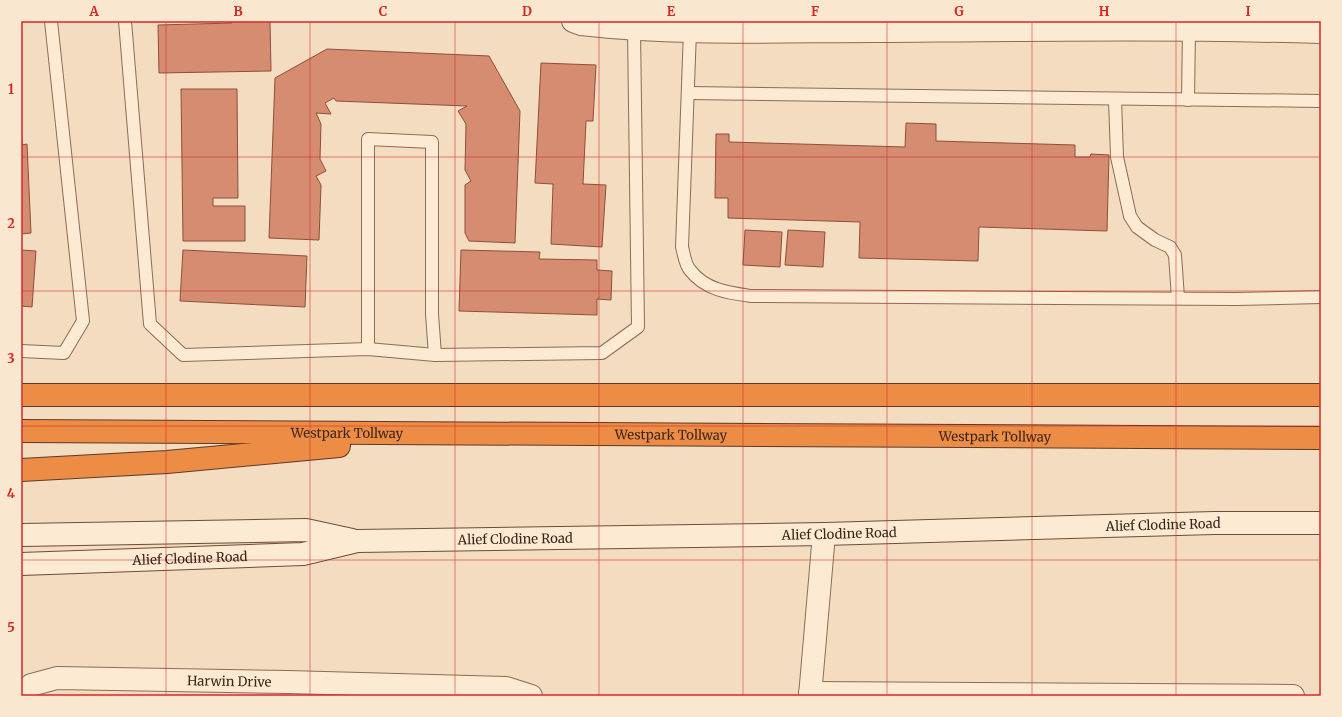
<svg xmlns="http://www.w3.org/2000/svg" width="1342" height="717" viewBox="0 0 1342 717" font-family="Merriweather,serif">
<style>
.building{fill:#d58c70;stroke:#904f38}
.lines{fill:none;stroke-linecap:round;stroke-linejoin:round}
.service-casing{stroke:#8e6b55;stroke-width:14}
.minor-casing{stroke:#8e6b55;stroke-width:24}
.tertiary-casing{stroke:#8e6b55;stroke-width:24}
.secondary-casing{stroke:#6f4c38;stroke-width:24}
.motorway-casing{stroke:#5b3a2a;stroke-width:24}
.service{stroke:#fcead3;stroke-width:12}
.minor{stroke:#fcead3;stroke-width:22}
.tertiary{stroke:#fcead3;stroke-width:22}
.secondary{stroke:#fcead3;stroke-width:22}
.motorway{stroke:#ec8c45;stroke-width:22}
.grid{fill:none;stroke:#d62828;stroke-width:1;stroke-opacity:0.55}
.labels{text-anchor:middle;stroke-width:3;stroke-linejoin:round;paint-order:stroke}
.street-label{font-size:13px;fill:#3b261b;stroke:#f9e7cf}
.neatline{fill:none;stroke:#d62828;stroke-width:1.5}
.grid-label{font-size:13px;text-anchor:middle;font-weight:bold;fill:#d62828}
</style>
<rect width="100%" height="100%" fill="#f3dcbf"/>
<g class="building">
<path d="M 232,21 L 270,21 L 271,71 L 159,73 L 158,25 L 232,23 Z"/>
<path d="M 327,49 L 489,56 L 520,111 L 515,243 L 469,241 L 465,233 L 465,185 L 471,181 L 465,170 L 466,124 L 458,111 L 467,106 L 336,101 L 334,98 L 325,103 L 331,114 L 316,113 L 321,124 L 320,159 L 326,171 L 316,176 L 321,185 L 319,240 L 269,238 L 275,78 Z"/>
<path d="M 541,63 L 596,65 L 593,121 L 586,121 L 583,184 L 606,185 L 602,247 L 551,244 L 553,184 L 535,183 Z"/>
<path d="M 181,89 L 237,89 L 238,198 L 213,198 L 213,206 L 245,206 L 245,241 L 183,241 Z"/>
<path d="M 21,120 L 22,145 L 27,144 L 31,233 L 21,234 Z"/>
<path d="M 906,123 L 936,124 L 936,141 L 1075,145 L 1075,157 L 1090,157 L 1091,154 L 1109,155 L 1107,231 L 979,227 L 978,261 L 859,258 L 860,222 L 728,218 L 728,198 L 715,198 L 716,134 L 729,134 L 729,142 L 905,147 Z"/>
<path d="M 745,230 L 782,232 L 780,267 L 743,265 Z"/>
<path d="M 788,230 L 825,232 L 823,267 L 785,265 Z"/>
<path d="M 21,250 L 36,251 L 32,307 L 21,306 Z"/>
<path d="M 183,250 L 307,256 L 305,307 L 180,301 Z"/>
<path d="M 461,250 L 540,252 L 539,259 L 597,260 L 597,270 L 612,271 L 611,300 L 597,299 L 597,315 L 459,311 Z"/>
</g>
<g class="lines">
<g class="service-casing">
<g id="service">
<path d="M 125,21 L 150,324 L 183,355 L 368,349 L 435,355 L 602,353 L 638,327 L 634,30"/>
<path d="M 690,31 L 682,247 C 684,254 685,265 690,270 C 705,290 729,293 751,296 L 1236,299 L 1321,297"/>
<path d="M 688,93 L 1321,101"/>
<path d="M 1115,99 L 1117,157 L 1130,216 L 1137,227 L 1155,240 L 1170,247 L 1175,255 L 1178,298"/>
<path d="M 1188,100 L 1189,29"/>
<path d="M 368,349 L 368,139 L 432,142 L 432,314 L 435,355"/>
<path d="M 21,351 L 64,353 L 83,321 L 51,21"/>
</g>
</g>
<g class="minor-casing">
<g id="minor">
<path d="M 810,693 L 1293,696"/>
<path id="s1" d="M 21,696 L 31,685 L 57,678 L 288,682 L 506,688 L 531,696"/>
<path d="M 810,696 L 824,534"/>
</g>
</g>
<g class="tertiary-casing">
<path id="tertiary" d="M 573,21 L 581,24 C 678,35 777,31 874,31 C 1023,30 1172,28 1321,32"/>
</g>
<g class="secondary-casing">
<g id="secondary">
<path d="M 21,535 L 306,530 L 352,540"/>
<path id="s2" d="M 21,564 L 303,554 L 357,541 L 824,534 L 1214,523 L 1321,523"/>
</g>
</g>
<g class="motorway-casing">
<g id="motorway">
<path d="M 21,395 L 1321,395"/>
<path id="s3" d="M 21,431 L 1321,438"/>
<path d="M 21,470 L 167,462 L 339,446"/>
</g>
</g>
<use href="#service" class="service"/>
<use href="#minor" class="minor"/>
<use href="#tertiary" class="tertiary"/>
<use href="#secondary" class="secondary"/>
<use href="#motorway" class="motorway"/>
</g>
<path class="grid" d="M 166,21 L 166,696M 310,21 L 310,696M 455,21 L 455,696M 599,21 L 599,696M 743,21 L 743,696M 887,21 L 887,696M 1032,21 L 1032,696M 1176,21 L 1176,696M 21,157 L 1321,157M 21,291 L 1321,291M 21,426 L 1321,426M 21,560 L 1321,560"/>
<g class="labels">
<g class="street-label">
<text dy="5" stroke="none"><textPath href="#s3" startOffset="326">Westpark Tollway</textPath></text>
<text dy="5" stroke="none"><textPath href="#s3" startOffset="650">Westpark Tollway</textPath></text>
<text dy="5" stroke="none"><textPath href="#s3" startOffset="974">Westpark Tollway</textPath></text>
<text dy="5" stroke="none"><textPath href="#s2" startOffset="1144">Alief Clodine Road</textPath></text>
<text dy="5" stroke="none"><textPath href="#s2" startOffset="820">Alief Clodine Road</textPath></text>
<text dy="5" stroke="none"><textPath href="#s2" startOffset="496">Alief Clodine Road</textPath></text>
<text dy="5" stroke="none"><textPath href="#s2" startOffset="169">Alief Clodine Road</textPath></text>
<text dy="5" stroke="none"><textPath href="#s1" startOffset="214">Harwin Drive</textPath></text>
</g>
</g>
<rect width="1342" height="717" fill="none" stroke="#f9e7cf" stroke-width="44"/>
<rect x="22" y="22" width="1298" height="673" class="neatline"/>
<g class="grid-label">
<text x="94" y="16">A</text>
<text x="238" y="16">B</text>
<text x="383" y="16">C</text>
<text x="527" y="16">D</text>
<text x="671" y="16">E</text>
<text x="815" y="16">F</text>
<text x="959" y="16">G</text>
<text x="1104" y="16">H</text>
<text x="1248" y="16">I</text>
<text x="11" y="94">1</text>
<text x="11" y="228">2</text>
<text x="11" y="363">3</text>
<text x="11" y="498">4</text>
<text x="11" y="632">5</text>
</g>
</svg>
